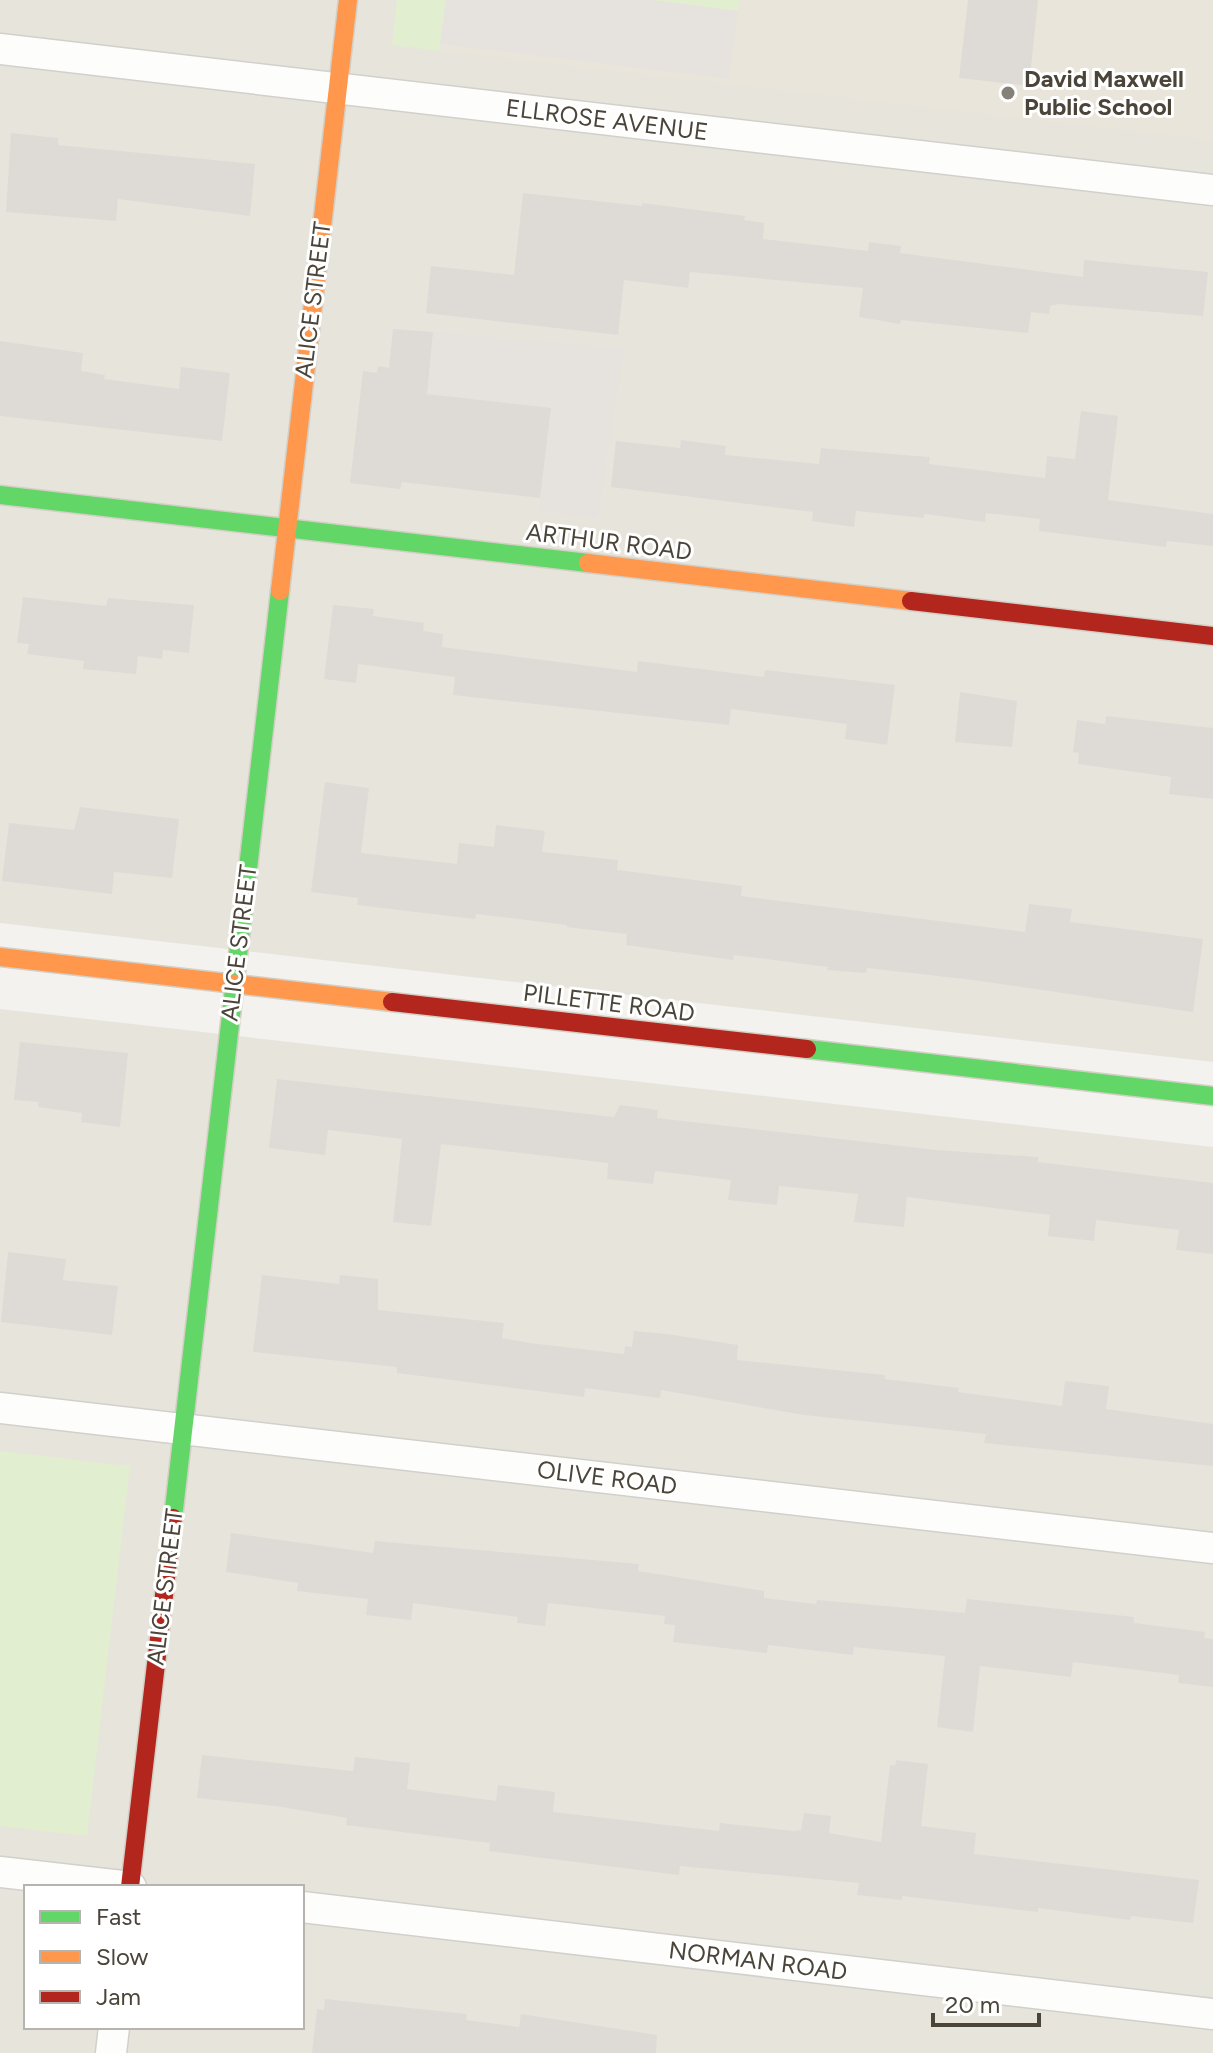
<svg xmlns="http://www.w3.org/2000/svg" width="1213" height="2053" viewBox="0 0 1213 2053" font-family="Figtree,sans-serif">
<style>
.residential{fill:#e7e4dc;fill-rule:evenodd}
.education{fill:#eae5da}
.green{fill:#e1eecf}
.parking{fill:#e6e3df}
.building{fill:#dedbd6}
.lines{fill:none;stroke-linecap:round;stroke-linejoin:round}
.street-casing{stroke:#d2d0cb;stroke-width:33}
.fast-casing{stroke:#d3cfc5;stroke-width:21}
.slow-casing{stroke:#d3cfc5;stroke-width:21}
.jam-casing{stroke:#d3cfc5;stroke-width:21}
.street{stroke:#fdfdfc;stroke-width:30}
.fast{stroke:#63d668;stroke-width:18}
.slow{stroke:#ff974d;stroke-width:18}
.jam{stroke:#b3261e;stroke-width:18}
.poi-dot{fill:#868178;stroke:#fff;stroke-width:3}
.labels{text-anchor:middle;stroke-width:6;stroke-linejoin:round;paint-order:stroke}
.poi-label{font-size:24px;font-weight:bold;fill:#4b4439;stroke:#fff;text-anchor:start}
.street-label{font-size:24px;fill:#4b4439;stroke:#fff}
</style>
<rect width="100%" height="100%" fill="#f4f2ee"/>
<g class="residential">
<path d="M 0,0 L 1213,0 L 1213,1062 L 0,923 Z"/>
<path d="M 0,1009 L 1213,1147 L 1213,2053 L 0,2053 ZM 26,1887 L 302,1887 L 302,2027 L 26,2027 Z"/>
</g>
<path class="education" d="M 397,0 L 1213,0 L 1213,140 L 392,45 Z"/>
<g class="green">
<path d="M 397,0 L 446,0 L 439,51 L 392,45 Z"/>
<path d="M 652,0 L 739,0 L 738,11 Z"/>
<path d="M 0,1451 L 130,1466 L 87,1836 L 0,1826 Z"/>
</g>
<g class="parking">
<path d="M 446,0 L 652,0 L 738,11 L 729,79 L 440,44 Z"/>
<path d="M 433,332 L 624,348 L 598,518 L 539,511 L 551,408 L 426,394 Z"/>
</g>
<g class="building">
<path d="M 968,0 L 1038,0 L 1029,86 L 959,78 Z"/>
<path d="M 11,133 L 58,138 L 58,145 L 255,164 L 250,216 L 118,199 L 116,221 L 6,212 Z"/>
<path d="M 523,193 L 642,206 L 642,203 L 745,216 L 744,220 L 764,223 L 763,239 L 868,251 L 869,242 L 901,246 L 900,253 L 1083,277 L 1084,260 L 1208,272 L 1203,316 L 1058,304 L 1050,306 L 1049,314 L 1031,312 L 1028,333 L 901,320 L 900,324 L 859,317 L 863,288 L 690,272 L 688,288 L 624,280 L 618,335 L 426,313 L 431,266 L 514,275 Z"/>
<path d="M 393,329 L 433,332 L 427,394 L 551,408 L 540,498 L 402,482 L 400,489 L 350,483 L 363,371 L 377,373 L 378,366 L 389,368 Z"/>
<path d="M 0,341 L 83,353 L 81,371 L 105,375 L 104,379 L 179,389 L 181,367 L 230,373 L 222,441 L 0,416 Z"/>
<path d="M 1081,411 L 1118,416 L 1108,500 L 1213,514 L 1213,546 L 1167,541 L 1166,547 L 1039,531 L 1040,519 L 986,513 L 985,522 L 924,514 L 924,518 L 856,511 L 854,527 L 812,521 L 813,512 L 611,487 L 616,441 L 680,448 L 681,440 L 726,446 L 725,455 L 819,464 L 821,448 L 903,455 L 930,457 L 929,464 L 1045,478 L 1047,456 L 1075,459 Z"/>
<path d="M 23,597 L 106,606 L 108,598 L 194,605 L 189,653 L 163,650 L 162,659 L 138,656 L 136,674 L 83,669 L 84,661 L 27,654 L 29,644 L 17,643 Z"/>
<path d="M 333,605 L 374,609 L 373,616 L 424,623 L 423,631 L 443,634 L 442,647 L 637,672 L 638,661 L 764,677 L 765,670 L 895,685 L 887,745 L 845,739 L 847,724 L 731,709 L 729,725 L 453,695 L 455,677 L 358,664 L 356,683 L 324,679 Z"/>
<path d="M 960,692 L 1017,701 L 1012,747 L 955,742 Z"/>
<path d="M 1106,716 L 1213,728 L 1213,799 L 1169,794 L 1171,777 L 1078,764 L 1079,753 L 1073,752 L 1077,720 L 1105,724 Z"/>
<path d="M 325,782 L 369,788 L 361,853 L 457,864 L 459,843 L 494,847 L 496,825 L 545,831 L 542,852 L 618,860 L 617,870 L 742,886 L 741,896 L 1025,932 L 1029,904 L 1072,909 L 1070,922 L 1203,939 L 1193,1012 L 973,980 L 867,968 L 866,973 L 827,970 L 828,967 L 734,955 L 733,960 L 690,954 L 626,945 L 627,934 L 566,927 L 567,925 L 476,914 L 475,919 L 357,905 L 358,898 L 311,892 Z"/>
<path d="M 80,807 L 179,819 L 172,878 L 114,872 L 112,894 L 2,881 L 9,823 L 74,830 Z"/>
<path d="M 20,1042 L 128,1053 L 120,1127 L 81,1122 L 82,1113 L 38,1107 L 38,1102 L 14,1100 Z"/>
<path d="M 277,1079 L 614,1117 L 620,1105 L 658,1110 L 657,1118 L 936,1150 L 1038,1157 L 1038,1162 L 1213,1183 L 1213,1254 L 1176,1250 L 1179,1230 L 1096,1220 L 1094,1241 L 1048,1236 L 1050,1215 L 907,1197 L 904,1227 L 854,1222 L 858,1194 L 779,1186 L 777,1205 L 728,1200 L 731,1180 L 655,1171 L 653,1184 L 607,1179 L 608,1163 L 441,1144 L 431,1226 L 393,1222 L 402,1139 L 328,1130 L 325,1155 L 269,1148 Z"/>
<path d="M 8,1252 L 66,1259 L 63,1280 L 118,1286 L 112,1335 L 1,1322 Z"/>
<path d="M 262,1275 L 339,1284 L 340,1275 L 378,1279 L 378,1310 L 504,1323 L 502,1338 L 530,1343 L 624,1354 L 625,1346 L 632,1347 L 634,1331 L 667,1334 L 738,1345 L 737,1360 L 885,1375 L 885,1379 L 959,1388 L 958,1392 L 1062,1406 L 1065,1381 L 1109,1386 L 1106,1409 L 1213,1424 L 1213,1466 L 984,1443 L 986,1434 L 804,1415 L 661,1390 L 660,1398 L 585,1388 L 584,1397 L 397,1373 L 397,1367 L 253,1352 Z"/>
<path d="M 231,1533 L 373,1553 L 375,1541 L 639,1564 L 638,1571 L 764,1591 L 764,1598 L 816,1604 L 817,1600 L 965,1613 L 967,1599 L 1134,1617 L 1134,1623 L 1205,1632 L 1204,1638 L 1213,1639 L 1213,1687 L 1178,1683 L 1179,1675 L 1073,1662 L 1071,1677 L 980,1666 L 973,1732 L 937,1727 L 945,1656 L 854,1647 L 853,1655 L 768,1645 L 767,1653 L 673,1642 L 675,1625 L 664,1624 L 665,1616 L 548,1603 L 545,1626 L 517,1623 L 518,1617 L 413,1603 L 411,1620 L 366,1615 L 368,1599 L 297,1591 L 298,1583 L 226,1572 Z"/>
<path d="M 202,1755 L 353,1771 L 355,1757 L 410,1763 L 407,1789 L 496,1801 L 498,1785 L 555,1792 L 553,1812 L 719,1831 L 720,1823 L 793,1831 L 801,1830 L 804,1813 L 831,1816 L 829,1833 L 881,1842 L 890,1765 L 895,1766 L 896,1760 L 928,1764 L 921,1826 L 976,1833 L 974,1854 L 1199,1880 L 1193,1923 L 1131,1916 L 1130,1920 L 1038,1908 L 1038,1912 L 902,1896 L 902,1900 L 857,1895 L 859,1883 L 680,1866 L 679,1875 L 489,1851 L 490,1843 L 346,1825 L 347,1818 L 275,1806 L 197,1798 Z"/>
<path d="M 325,1999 L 467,2014 L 466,2020 L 519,2027 L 521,2014 L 657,2035 L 656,2053 L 312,2053 L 317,2009 L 324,2010 Z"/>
</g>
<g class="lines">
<g class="street-casing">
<g id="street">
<path d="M 0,49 L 1213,190"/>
<path d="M 0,1408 L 1213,1548"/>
<path d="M 0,1872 L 131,1887"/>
<path d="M 302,1907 L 1213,2014"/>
<path d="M 111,2053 L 114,2027"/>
</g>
</g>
<g class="fast-casing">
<g id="fast">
<path d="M 0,495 L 588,563"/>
<path d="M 807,1049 L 1213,1096"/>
<path d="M 173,1518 L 280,591"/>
</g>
</g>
<g class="slow-casing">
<g id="slow">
<path d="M 588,563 L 911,601"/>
<path d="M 280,591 L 348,0"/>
<path d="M 0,957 L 392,1002"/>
</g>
</g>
<g class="jam-casing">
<g id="jam">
<path d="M 911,601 L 1213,636"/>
<path d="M 392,1002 L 807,1049"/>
<path d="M 130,1887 L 173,1518"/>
</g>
</g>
<use href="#street" class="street"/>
<use href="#fast" class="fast"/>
<use href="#slow" class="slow"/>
<use href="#jam" class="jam"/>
</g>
<circle class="poi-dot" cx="1008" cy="93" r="8"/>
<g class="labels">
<g class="poi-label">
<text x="1024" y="87">David Maxwell<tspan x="1024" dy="28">Public School</tspan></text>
</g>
<g class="street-label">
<text transform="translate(607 120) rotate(7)" y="8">ELLROSE AVENUE</text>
<text transform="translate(313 300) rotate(-83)" y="8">ALICE STREET</text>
<text transform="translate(609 542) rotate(7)" y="8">ARTHUR ROAD</text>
<text transform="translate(239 943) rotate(-83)" y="8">ALICE STREET</text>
<text transform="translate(609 1003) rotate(7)" y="8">PILLETTE ROAD</text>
<text transform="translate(607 1478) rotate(7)" y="8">OLIVE ROAD</text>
<text transform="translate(165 1587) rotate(-83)" y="8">ALICE STREET</text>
<text transform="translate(758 1961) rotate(7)" y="8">NORMAN ROAD</text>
</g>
</g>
<rect x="24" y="1885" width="280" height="144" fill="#ffffff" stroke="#b7b4b0" stroke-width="2"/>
<rect x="40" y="1911" width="40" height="12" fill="#63d668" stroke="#b7b4b0" stroke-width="2"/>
<text x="96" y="1925" font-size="24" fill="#4b4439">Fast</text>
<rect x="40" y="1951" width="40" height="12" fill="#ff974d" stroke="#b7b4b0" stroke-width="2"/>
<text x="96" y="1965" font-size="24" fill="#4b4439">Slow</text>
<rect x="40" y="1991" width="40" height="12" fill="#b3261e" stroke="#b7b4b0" stroke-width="2"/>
<text x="96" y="2005" font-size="24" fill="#4b4439">Jam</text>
<path d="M933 2013v12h106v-12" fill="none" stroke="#4b4439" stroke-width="4"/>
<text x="945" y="2013" font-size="24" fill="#4b4439" stroke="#ffffff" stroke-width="6" paint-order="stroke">20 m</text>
</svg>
